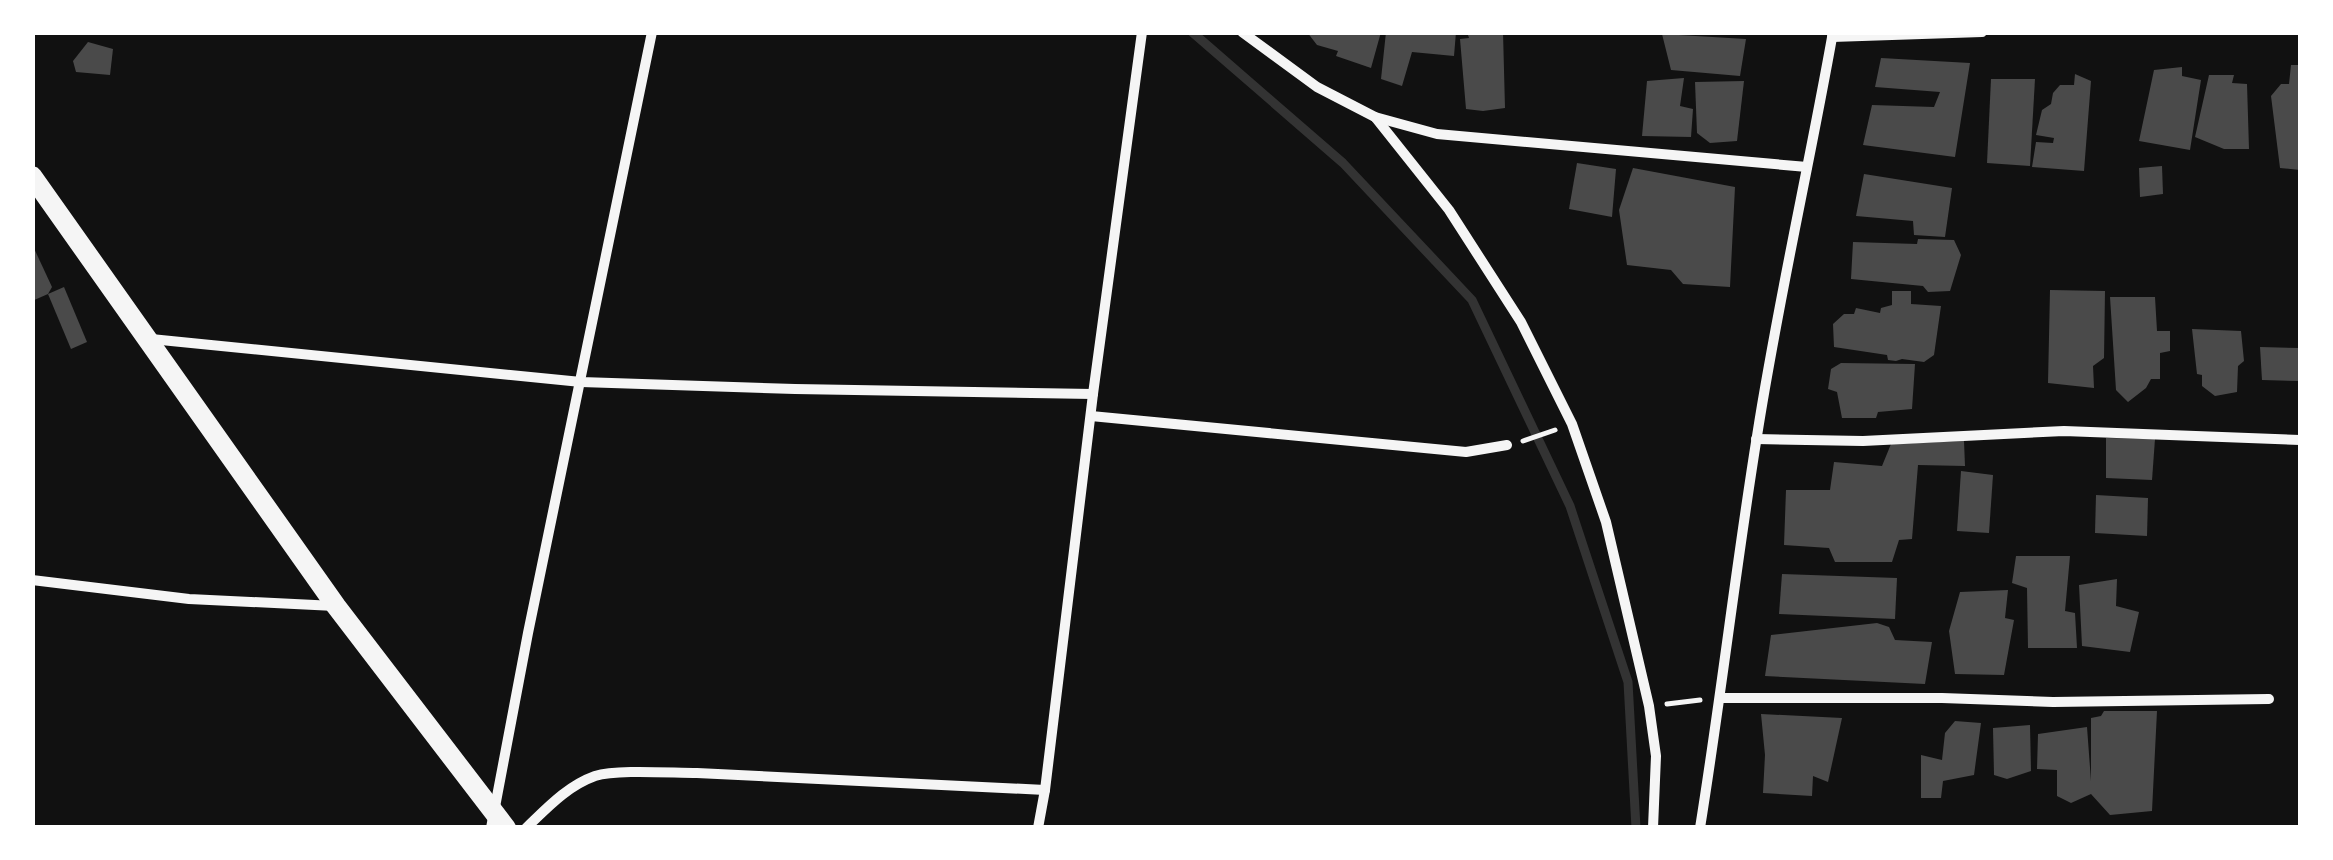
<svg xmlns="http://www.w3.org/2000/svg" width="2333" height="860" viewBox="0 0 2333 860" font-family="'Sofia Sans Condensed',sans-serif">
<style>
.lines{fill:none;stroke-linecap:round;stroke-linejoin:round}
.stream{stroke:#333;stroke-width:9}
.building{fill:#4a4a4a}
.path{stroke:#f5f5f5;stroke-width:5}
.minor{stroke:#f5f5f5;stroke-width:10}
.trunk{stroke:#f5f5f5;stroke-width:20}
</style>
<rect width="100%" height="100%" fill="#111"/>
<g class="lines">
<path class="stream" d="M 1192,32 L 1343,163 L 1472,300 L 1570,506 L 1628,682 L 1636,828"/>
</g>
<g class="building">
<path d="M 1307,32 L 1381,32 L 1371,68 L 1336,56 L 1338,51 L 1317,45 Z"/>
<path d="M 1386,32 L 1456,32 L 1454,56 L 1412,52 L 1402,86 L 1381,79 Z"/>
<path d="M 1467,32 L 1503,32 L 1505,108 L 1483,111 L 1466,109 L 1460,39 L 1469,38 Z"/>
<path d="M 1662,34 L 1746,39 L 1740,76 L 1671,70 Z"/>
<path d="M 88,42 L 113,49 L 110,75 L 76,72 L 73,61 Z"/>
<path d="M 1881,58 L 1970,63 L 1955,157 L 1863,145 L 1872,105 L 1934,107 L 1940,92 L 1875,87 Z"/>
<path d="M 2291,65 L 2300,65 L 2300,170 L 2280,168 L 2271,96 L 2281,84 L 2289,84 Z"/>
<path d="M 2182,67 L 2182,76 L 2201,80 L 2190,150 L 2139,141 L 2154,70 Z"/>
<path d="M 2075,74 L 2091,81 L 2084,171 L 2032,167 L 2036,142 L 2053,143 L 2054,138 L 2036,135 L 2042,110 L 2051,104 L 2053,93 L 2060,85 L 2074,85 Z"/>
<path d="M 2209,75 L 2234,75 L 2232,83 L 2247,84 L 2249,149 L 2224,149 L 2195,137 Z"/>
<path d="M 1684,78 L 1680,106 L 1693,109 L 1691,137 L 1642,136 L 1647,81 Z"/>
<path d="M 1991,79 L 2035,79 L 2030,166 L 1987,163 Z"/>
<path d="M 1744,81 L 1737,141 L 1710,143 L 1697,133 L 1695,82 Z"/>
<path d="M 1577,163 L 1616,169 L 1612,217 L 1569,209 Z"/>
<path d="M 2162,166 L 2163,194 L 2140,197 L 2139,168 Z"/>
<path d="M 1633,168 L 1735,187 L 1730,287 L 1683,284 L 1671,270 L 1627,265 L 1619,210 Z"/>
<path d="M 1864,174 L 1952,188 L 1945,237 L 1914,235 L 1913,221 L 1856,216 Z"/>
<path d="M 1918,239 L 1954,240 L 1961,255 L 1950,291 L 1928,292 L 1923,286 L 1851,279 L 1853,242 L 1917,244 Z"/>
<path d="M 32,244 L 52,287 L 48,294 L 32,301 Z"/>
<path d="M 64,287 L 87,342 L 71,349 L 48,294 Z"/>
<path d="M 2050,290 L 2105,291 L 2104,358 L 2093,366 L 2094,388 L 2048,383 Z"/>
<path d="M 1892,291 L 1911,291 L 1911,304 L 1941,306 L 1934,355 L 1924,362 L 1902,359 L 1896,361 L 1888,360 L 1887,355 L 1834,347 L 1833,324 L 1844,314 L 1854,314 L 1856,308 L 1880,313 L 1881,308 L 1892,305 Z"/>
<path d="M 2110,297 L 2155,297 L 2157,331 L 2170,331 L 2170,351 L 2160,353 L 2160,379 L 2151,379 L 2146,388 L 2128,402 L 2116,390 Z"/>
<path d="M 2192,329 L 2241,331 L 2244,361 L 2238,366 L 2237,392 L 2215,396 L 2202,386 L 2202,375 L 2197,374 Z"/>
<path d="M 2260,347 L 2300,348 L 2300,381 L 2262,380 Z"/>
<path d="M 1841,363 L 1915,364 L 1912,409 L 1878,412 L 1876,418 L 1842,418 L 1837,392 L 1828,389 L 1831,369 Z"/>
<path d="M 2106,438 L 2155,439 L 2152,480 L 2106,478 Z"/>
<path d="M 1964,441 L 1965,466 L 1918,465 L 1912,539 L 1899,540 L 1892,562 L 1835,562 L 1829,548 L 1784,545 L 1786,490 L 1830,490 L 1834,462 L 1882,466 L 1891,444 Z"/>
<path d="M 1961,471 L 1993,475 L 1989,533 L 1957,531 Z"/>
<path d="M 2096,495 L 2148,498 L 2147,536 L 2095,533 Z"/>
<path d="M 2016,556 L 2070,556 L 2065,611 L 2075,613 L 2077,648 L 2028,648 L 2027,588 L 2012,583 Z"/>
<path d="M 1782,574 L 1897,578 L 1895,619 L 1779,614 Z"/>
<path d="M 2117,579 L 2116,606 L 2139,612 L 2130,652 L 2082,646 L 2079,585 Z"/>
<path d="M 2008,590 L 2005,618 L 2014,620 L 2004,675 L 1955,674 L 1949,631 L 1960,592 Z"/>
<path d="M 1877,623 L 1889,627 L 1895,640 L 1932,642 L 1925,684 L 1765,676 L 1771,635 Z"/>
<path d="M 2104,711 L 2157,711 L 2152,811 L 2110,815 L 2091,794 L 2071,803 L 2057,796 L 2057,770 L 2037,769 L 2038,734 L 2087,727 L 2091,781 L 2091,718 L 2101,716 Z"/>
<path d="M 1761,714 L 1842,718 L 1828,782 L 1813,776 L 1812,796 L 1763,793 L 1765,755 Z"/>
<path d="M 1955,721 L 1981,723 L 1974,775 L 1943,781 L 1941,798 L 1921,798 L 1921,755 L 1942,760 L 1945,733 Z"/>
<path d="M 2030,725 L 2031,771 L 2007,779 L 1994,775 L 1993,728 Z"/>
</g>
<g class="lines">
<g class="path">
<path d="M 1523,441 L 1555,430"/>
<path d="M 1667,704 L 1700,700"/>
</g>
<g class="minor">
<path d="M 1242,32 L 1317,87 L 1375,117 L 1437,134 L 1807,167"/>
<path d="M 1832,37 L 1982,32"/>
<path d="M 1375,117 L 1449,210 L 1521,322 L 1572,424 L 1606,522 L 1649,706 L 1656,756 L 1653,828"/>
<path d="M 151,339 L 581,382 L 795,389 L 1093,394"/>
<path d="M 1091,416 L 1466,452 L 1507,445"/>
<path d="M 1756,439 L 1863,441 L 2064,431 L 2300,440"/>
<path d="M 32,580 L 189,599 L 335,606"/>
<path d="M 1721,698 L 1942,698 L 2053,702 L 2269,699"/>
<path d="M 491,828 L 528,633 L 652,32"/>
<path d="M 526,828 C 547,808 567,786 595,776 C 617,769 671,773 697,773 L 1045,790"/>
<path d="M 1038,828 L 1045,790 L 1093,394 L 1142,32"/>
<path d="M 1700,828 C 1721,697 1736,566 1757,436 C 1778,301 1809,167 1833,32"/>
</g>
<path class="trunk" d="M 32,176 L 336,606 L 506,828"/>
</g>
<rect width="2333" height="860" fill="none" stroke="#ffffff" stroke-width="70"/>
</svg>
